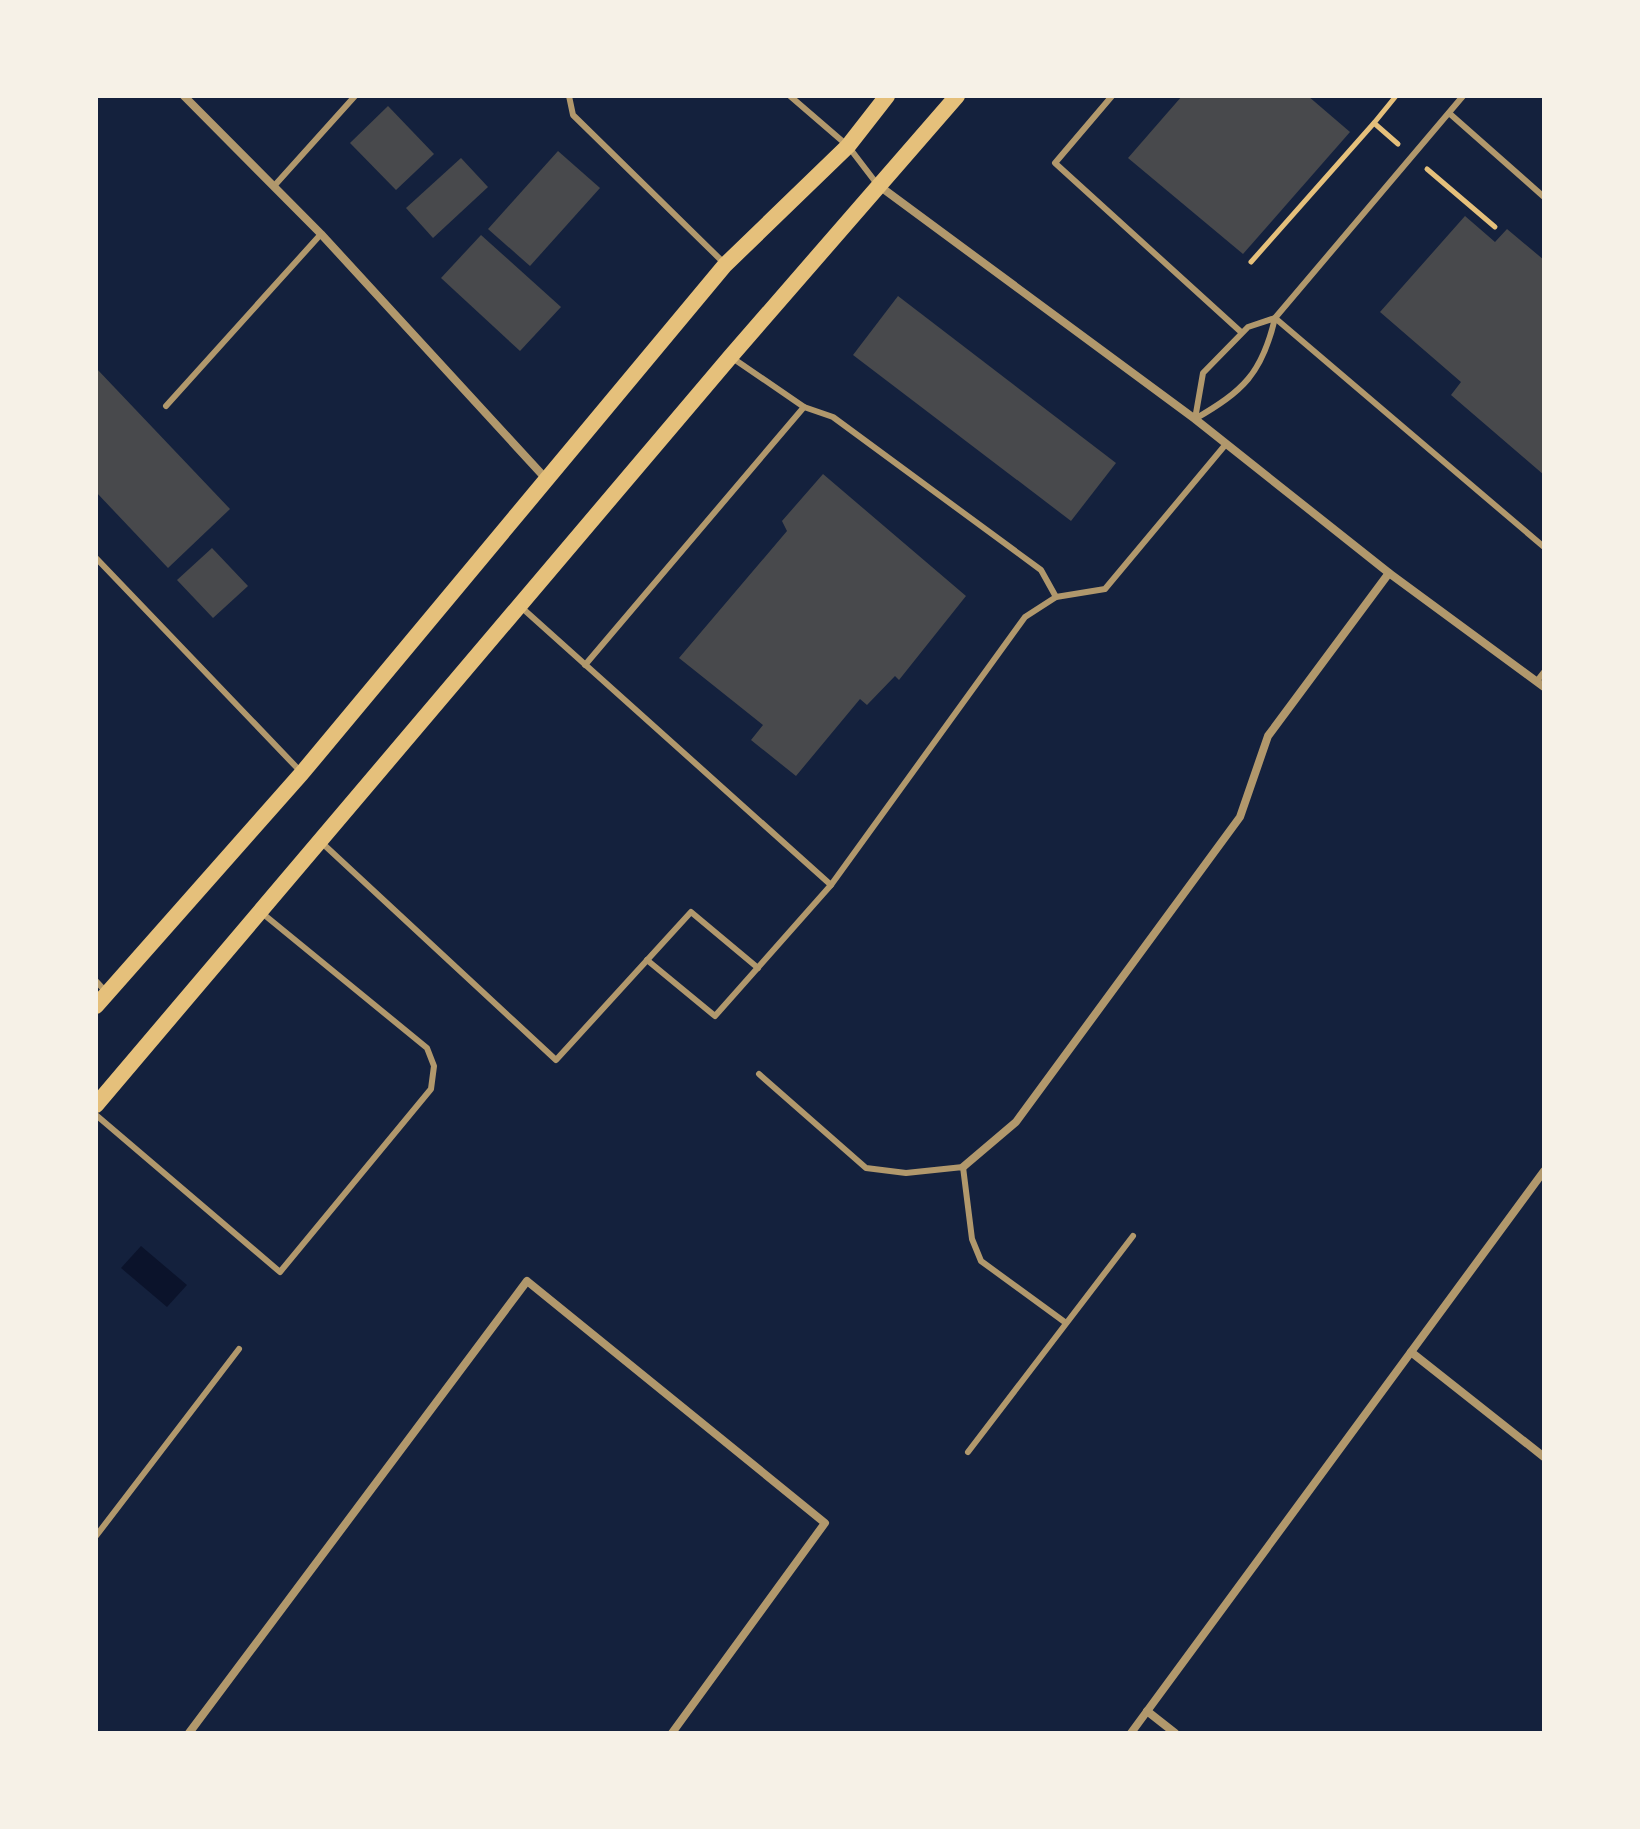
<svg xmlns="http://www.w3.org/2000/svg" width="1640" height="1829" viewBox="0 0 1640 1829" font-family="Helvetica,sans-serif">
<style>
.water{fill:#0b132b}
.building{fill:#48494c}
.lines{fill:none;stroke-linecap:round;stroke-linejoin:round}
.path{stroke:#e5c07b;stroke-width:5}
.service{stroke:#b1986c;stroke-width:6}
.minor{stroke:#b1986c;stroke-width:8}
.secondary{stroke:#e5c07b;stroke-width:16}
</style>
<rect width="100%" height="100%" fill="#14213d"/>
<path class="water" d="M 141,1246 L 187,1285 L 167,1307 L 121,1268 Z"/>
<g class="building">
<path d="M 1182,96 L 1308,96 L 1350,132 L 1243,254 L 1128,158 Z"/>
<path d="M 388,106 L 434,154 L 396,190 L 350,143 Z"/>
<path d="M 558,151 L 600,188 L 530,266 L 488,229 Z"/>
<path d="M 461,158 L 488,187 L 433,238 L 406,208 Z"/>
<path d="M 1465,216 L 1495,242 L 1507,229 L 1544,260 L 1544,475 L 1451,395 L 1461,382 L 1380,312 Z"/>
<path d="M 481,235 L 561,307 L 520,351 L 441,278 Z"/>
<path d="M 898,296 L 1116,463 L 1071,521 L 853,355 Z"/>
<path d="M 96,368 L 230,509 L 168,568 L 96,492 Z"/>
<path d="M 823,474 L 966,596 L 899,680 L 895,676 L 867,705 L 860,699 L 796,776 L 751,740 L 763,725 L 679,658 L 787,531 L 782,521 Z"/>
<path d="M 212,548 L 248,586 L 213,618 L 177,580 Z"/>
</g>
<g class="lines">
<g class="path">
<path d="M 1396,96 L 1374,123 L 1398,144"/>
<path d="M 1427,169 L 1495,227"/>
<path d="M 1251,262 L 1374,123"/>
</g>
<g class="service">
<path d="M 569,96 L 573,115 L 723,262"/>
<path d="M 790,96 L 848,146 L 877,184"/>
<path d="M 1112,96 L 1055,163 L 1241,332"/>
<path d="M 1463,96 L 1275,318 L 1544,547"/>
<path d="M 1449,113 L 1544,197"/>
<path d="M 275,185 L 355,96"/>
<path d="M 1275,318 C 1262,374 1243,391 1195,419 L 1203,373 L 1248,327 Z"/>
<path d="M 731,357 L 804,407 L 833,417 L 1041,570 L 1056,597"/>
<path d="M 166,406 L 321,234"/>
<path d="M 96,558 L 301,772"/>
<path d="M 521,607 L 831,885 L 1025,617 L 1056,597 L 1105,589 L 1226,444"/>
<path d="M 585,665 L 804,407"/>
<path d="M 1537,681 L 1544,672"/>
<path d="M 321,842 L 556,1060 L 691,912 L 758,968"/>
<path d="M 647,960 L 715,1016 L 831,885"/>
<path d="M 96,981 L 107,993"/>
<path d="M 759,1074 L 866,1168 L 906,1173 L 963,1167 L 972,1239 L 981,1261 L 1066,1323"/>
<path d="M 96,1115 L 280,1272 L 431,1089 L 434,1066 L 427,1048 L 262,913"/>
<path d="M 968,1452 L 1133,1236"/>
<path d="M 96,1536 L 239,1349"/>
</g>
<g class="minor">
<path d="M 184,96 L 321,234 L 548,481"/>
<path d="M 878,185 L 1195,419 L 1389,573 L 1544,687"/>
<path d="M 963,1167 L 1016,1122 L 1240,817 L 1268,736 L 1389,573"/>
<path d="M 1411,1352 L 1544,1457"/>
<path d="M 1147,1711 L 1175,1733"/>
<path d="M 189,1733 L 527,1281 L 825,1523 L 672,1733"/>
<path d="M 1131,1733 L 1544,1171"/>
</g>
<g class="secondary">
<path d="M 96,1006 L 302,773 L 725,265 L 848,146 L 887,96"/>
<path d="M 96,1105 L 731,356 L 957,96"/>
</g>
</g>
<rect width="1640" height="1829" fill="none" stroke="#f6f1e7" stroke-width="196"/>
</svg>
